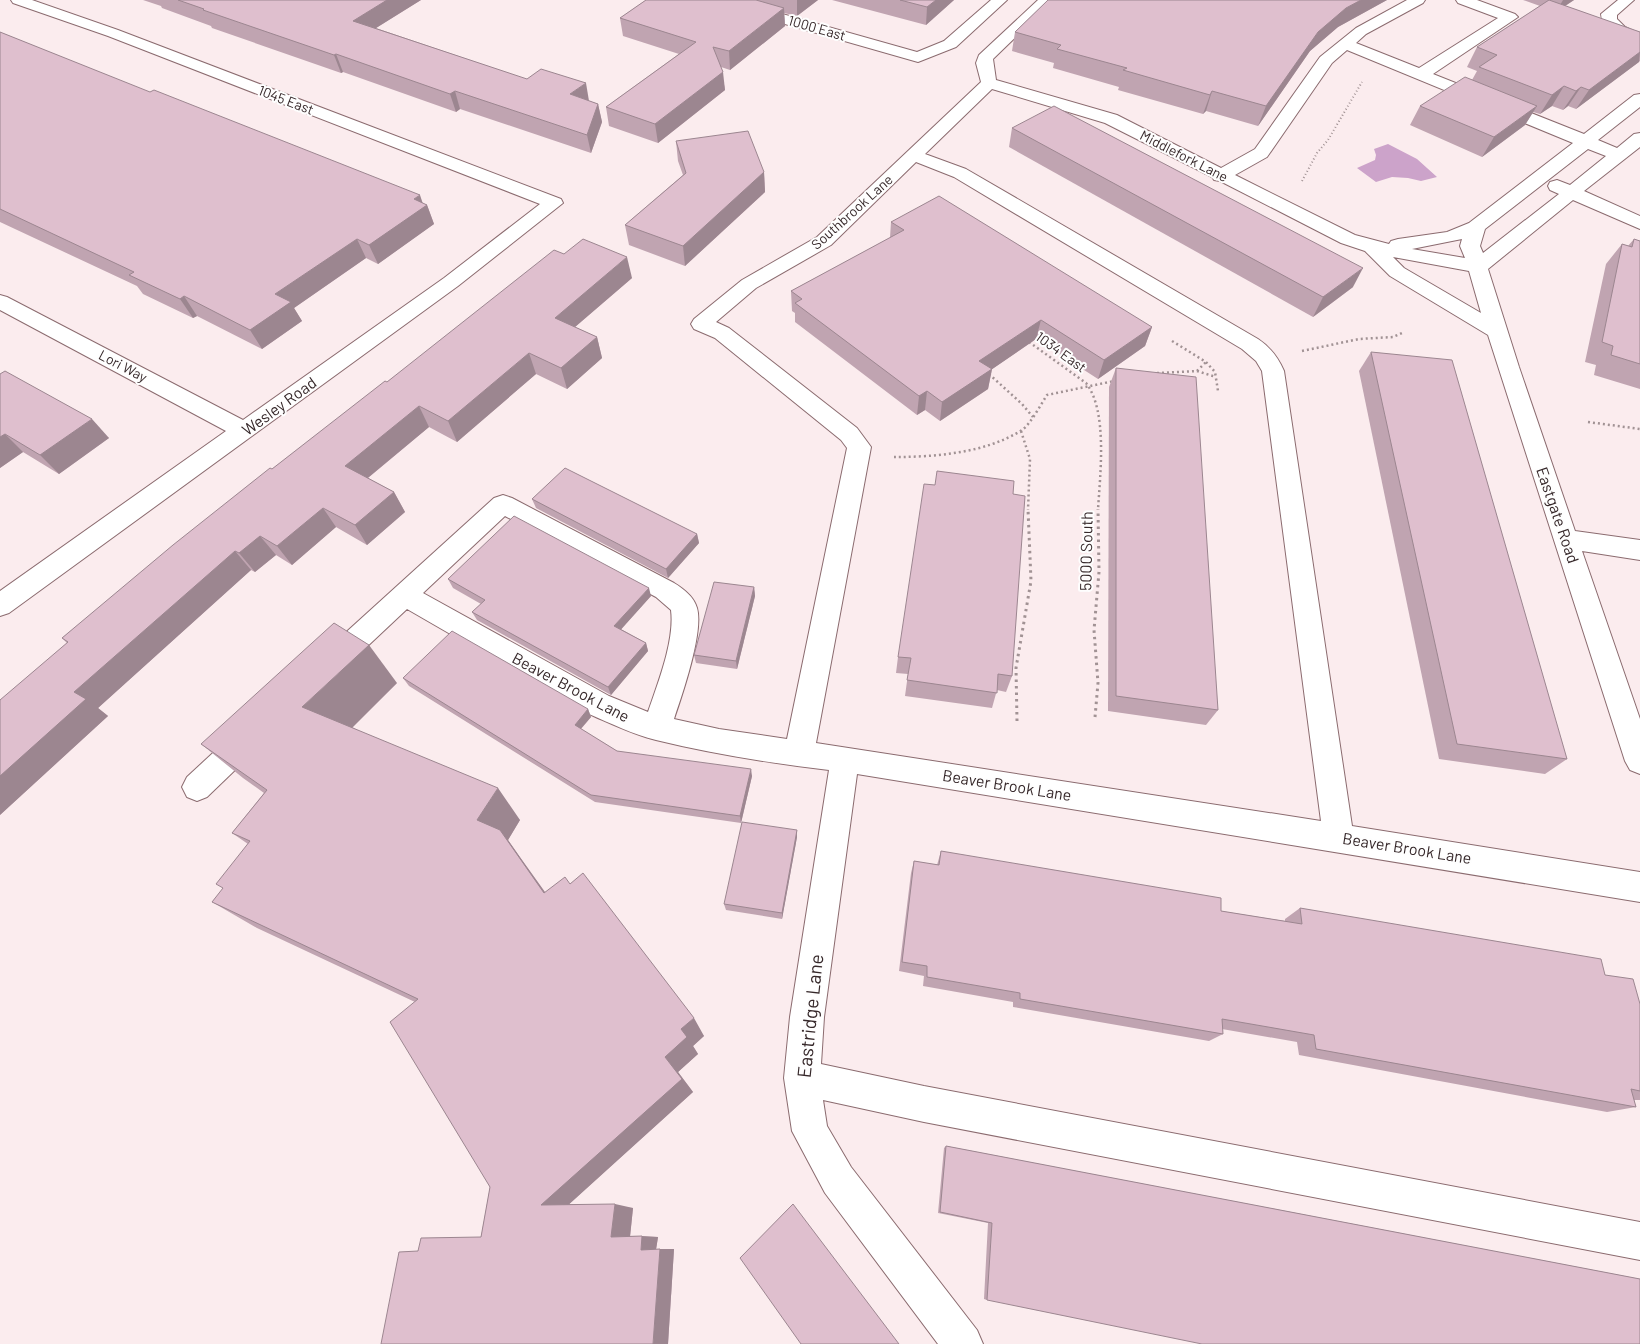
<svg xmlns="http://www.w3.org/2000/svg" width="1640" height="1344" viewBox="0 0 1640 1344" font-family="Barlow,sans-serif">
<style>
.water{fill:#cca3ca}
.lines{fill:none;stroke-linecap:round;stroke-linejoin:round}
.minor-casing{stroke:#8b6b6f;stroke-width:2}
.path-far2{stroke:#a19294;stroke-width:2;stroke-dasharray:1 2.5;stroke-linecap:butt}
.path-far1{stroke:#a19294;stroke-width:2.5;stroke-dasharray:2 3;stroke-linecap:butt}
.path{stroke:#a19294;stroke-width:3;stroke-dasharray:2.5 4;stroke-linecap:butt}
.minor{fill:#fff;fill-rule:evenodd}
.wall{fill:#c0a4b1}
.shaded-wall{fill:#9c8690}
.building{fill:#dfbfce;stroke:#9c8690}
.labels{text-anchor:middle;stroke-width:4;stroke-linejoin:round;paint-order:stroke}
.far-street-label{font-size:14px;fill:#36282a;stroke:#fefefe}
.street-label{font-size:16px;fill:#36282a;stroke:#fefefe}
.near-street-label{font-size:19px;fill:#36282a;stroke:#fefefe}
</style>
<rect width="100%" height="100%" fill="#fbecee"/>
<path class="water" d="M 1388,144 L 1417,159 L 1437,177 L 1421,181 L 1408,178 L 1392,177 L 1376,182 L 1357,168 L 1375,160 L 1376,155 L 1374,149 Z"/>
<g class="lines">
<g class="minor-casing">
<g id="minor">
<path d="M 11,0 L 32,0 L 118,30 L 561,199 L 563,203 L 458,286 L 9,613 L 0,616 L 0,591 L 226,431 L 0,310 L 0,295 L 7,297 L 243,420 L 444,278 L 540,204 L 108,36 L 13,3 Z"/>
<path d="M 709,0 L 733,0 L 917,52 L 944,41 L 991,0 L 1007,0 L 956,47 L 918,62 L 711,3 Z"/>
<path d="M 1038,0 L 1054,0 L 993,59 L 996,80 L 1117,115 L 1221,168 L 1255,149 L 1320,57 L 1356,28 L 1407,0 L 1425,0 L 1423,3 L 1366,34 L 1356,43 L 1419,68 L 1498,18 L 1458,3 L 1456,0 L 1477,0 L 1515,14 L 1518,17 L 1433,74 L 1584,134 L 1634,95 L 1640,94 L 1640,107 L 1598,140 L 1617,148 L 1634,134 L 1640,133 L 1640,147 L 1584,191 L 1640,216 L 1640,229 L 1573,200 L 1488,269 L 1519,367 L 1575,531 L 1640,540 L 1640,560 L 1582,551 L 1640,719 L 1640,774 L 1630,770 L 1625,761 L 1488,335 L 1390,276 L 1365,251 L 1341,243 L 1220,181 L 1214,180 L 1212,177 L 1105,123 L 992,89 L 925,154 L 966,169 L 1258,339 C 1270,347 1278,357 1284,371 L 1352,826 L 1640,872 L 1640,902 L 857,774 L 824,1017 L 821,1064 L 924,1086 L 1640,1222 L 1640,1260 L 924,1122 L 823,1100 L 827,1126 L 851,1167 L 977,1330 L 983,1344 L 938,1344 L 825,1193 L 792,1131 L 784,1078 L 790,1017 L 829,770 C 770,763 713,754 656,740 C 634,735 610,723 589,714 L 407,609 L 341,671 L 331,675 L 321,671 L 317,663 L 321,655 L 494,498 L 503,495 L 512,498 L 674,583 C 684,589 694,597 697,608 C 704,632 682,695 674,719 L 719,729 L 787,739 L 847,448 L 841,440 L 715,338 L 694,329 L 691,324 L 694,319 L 742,280 L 817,237 L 981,82 L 976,63 L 979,55 ZM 1347,50 L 1573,143 L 1469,223 L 1447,232 L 1398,239 L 1391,241 L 1389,244 L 1355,235 L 1235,175 L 1267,157 L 1332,63 ZM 1588,149 L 1606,156 L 1570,185 L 1557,180 L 1550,182 L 1548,186 L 1550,190 L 1559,194 L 1483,253 L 1480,246 L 1485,229 ZM 916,162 L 954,177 L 1242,349 L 1256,361 L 1262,371 L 1321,821 L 816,743 L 871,447 L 857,428 L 729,328 L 716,322 L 756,288 L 831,245 ZM 1462,239 L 1460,246 L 1465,258 L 1412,249 ZM 1393,257 L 1469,271 L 1481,313 L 1404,268 ZM 505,516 L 656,597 L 671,610 C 675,640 658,683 648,712 L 609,696 L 423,593 Z"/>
<path d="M 1618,0 L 1634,0 L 1617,15 L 1617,19 L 1625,27 L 1640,34 L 1640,44 C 1625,40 1602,33 1601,14 Z"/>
<path d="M 251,723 L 261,727 L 265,736 L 261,745 L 207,797 L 197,801 L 187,797 L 182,787 L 187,777 L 241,727 Z"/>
</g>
</g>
<path class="path-far2" d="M 1302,181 L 1317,153 L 1328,140 L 1362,82"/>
<g class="path-far1">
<path d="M 1172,341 L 1206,362 L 1215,372 L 1218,391"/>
<path d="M 1029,342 L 1086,383 C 1108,411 1100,475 1098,510"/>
<path d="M 1302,351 L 1359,339 L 1393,337 L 1402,333"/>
<path d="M 1197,371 L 1206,362"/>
<path d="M 1157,373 L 1197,371 L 1216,377"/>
<path d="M 989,374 L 1022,404 L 1033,417"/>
<path d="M 1588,422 L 1640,429"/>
<path d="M 1021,431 L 1030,459 L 1028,510"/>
<path d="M 894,457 C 935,457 986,453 1022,430 C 1030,425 1041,404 1047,395 L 1114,381"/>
</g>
<g class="path">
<path d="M 1095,717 L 1098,683 L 1094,630 L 1099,572 L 1098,509"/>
<path d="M 1017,721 L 1016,668 L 1031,581 L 1028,509"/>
</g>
<use href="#minor" class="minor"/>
</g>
<g class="wall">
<path d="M 143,0 L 421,0 L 376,28 L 598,104 L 602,122 L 591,153 L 460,109 L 456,112 L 343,72 L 341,73 L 212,28 L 211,26 L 162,8 L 161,6 Z"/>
<path d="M 646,0 L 818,0 L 797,16 L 784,13 L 785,26 L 730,70 L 721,67 L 725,90 L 658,143 L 609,126 L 606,107 L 679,54 L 623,36 L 620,18 Z"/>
<path d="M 832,0 L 954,0 L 926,25 Z"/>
<path d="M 1048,0 L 1387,0 L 1338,27 L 1310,51 L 1258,126 L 1206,111 L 1203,114 L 1118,90 L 1119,87 L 1053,68 L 1054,63 L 1012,51 L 1015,32 Z"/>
<path d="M 1523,0 L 1574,0 L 1565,6 L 1640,32 L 1640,61 L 1576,109 L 1568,106 L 1563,110 L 1552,106 L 1540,114 L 1533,112 L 1525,125 L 1482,157 L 1410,125 L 1420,106 L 1472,80 L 1477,71 L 1467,67 L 1477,47 L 1540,6 Z"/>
<path d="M 0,32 L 427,205 L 434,224 L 378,264 L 366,258 L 294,308 L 302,321 L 262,349 L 197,316 L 193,318 L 143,294 L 137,286 L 0,222 Z"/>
<path d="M 1012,128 L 1353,287 L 1313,317 L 1009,147 Z"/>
<path d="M 676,141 L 764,172 L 765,192 L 685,266 L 629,245 L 625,225 L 683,175 L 678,161 Z"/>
<path d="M 891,222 L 1152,327 L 1145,346 L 1098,379 L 1036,339 L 992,369 L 988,389 L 940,421 L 925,410 L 917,415 L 795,322 L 795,313 L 792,311 L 791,291 L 890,238 Z"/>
<path d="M 1634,239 L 1640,241 L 1640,389 L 1594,375 L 1596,365 L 1585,362 L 1606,264 L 1622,244 L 1628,246 Z"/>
<path d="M 564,254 L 632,278 L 575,327 L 597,337 L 602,358 L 567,389 L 536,374 L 457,442 L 429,427 L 368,478 L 394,492 L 405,512 L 367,545 L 336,527 L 292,565 L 276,555 L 255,572 L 251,570 L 98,708 L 108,716 L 0,815 L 67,643 L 62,638 L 272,469 L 387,382 Z"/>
<path d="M 1371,352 L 1567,759 L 1545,774 L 1439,759 L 1359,371 Z"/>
<path d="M 1116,368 L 1218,710 L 1206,725 L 1108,711 L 1109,387 Z"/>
<path d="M 0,374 L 109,438 L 59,474 L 23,452 L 0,468 Z"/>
<path d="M 1013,494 L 1012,676 L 1006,692 L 997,690 L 992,708 L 905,696 L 908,674 L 896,673 L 898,657 Z"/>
<path d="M 532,499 L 697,534 L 699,543 L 668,578 L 536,508 Z"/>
<path d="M 448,579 L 651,596 L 621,629 L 646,643 L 648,651 L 611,695 L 477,620 L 472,612 L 481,604 L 453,588 Z"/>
<path d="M 754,587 L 755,596 L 737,669 L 696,663 L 694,655 Z"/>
<path d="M 403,678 L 588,709 L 591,717 L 581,729 L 617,751 L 752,776 L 741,823 L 595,802 L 409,686 Z"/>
<path d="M 397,683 L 352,727 L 520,820 L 508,840 L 522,860 L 545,892 L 570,884 L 704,1036 L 693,1046 L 698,1054 L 678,1072 L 693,1092 L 569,1204 L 633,1208 L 630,1236 L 658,1237 L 656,1249 L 674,1249 L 668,1344 L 418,1251 L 481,1237 L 490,1187 L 415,1002 L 257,928 L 212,902 L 223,889 L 248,844 L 232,833 L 264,793 L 243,778 L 201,744 Z"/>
<path d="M 797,830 L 797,837 L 782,919 L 726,910 L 724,904 Z"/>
<path d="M 941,851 L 1221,911 L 1285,921 L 1285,919 L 1300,908 L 1605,975 L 1640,1004 L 1640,1100 L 1634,1100 L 1636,1107 L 1607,1112 L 1299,1055 L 1297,1042 L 1222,1029 L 1223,1034 L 1209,1041 L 1013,1007 L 1013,1002 L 923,986 L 924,976 L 899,971 L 911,873 L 914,861 L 937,865 Z"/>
<path d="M 946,1146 L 1640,1279 L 987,1300 L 984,1299 L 988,1223 L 938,1213 L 944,1148 Z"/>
</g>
<g class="shaded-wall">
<path d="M 387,0 L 421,0 L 360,38 L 353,21 Z"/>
<path d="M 797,0 L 818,0 L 797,16 Z"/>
<path d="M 936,0 L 954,0 L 926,25 L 927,7 Z"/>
<path d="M 1361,0 L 1387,0 L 1338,27 L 1310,51 L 1258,126 L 1266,106 L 1318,32 L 1346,8 Z"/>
<path d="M 1563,0 L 1574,0 L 1556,12 Z"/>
<path d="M 784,8 L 785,26 L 730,70 L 729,51 Z"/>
<path d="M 1640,52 L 1639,62 L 1576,109 L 1589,90 Z"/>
<path d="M 336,54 L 343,72 L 341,73 L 334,55 Z"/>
<path d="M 723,72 L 725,90 L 658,143 L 655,124 Z"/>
<path d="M 586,83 L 589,101 L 570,94 Z"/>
<path d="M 1564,86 L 1552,106 L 1540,114 L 1552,95 Z"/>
<path d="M 1581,87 L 1568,106 L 1563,110 L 1576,91 Z"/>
<path d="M 455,91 L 460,109 L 456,112 L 450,94 Z"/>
<path d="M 1212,91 L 1206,111 L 1203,114 L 1210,95 Z"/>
<path d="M 598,104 L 602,122 L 591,153 L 587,135 Z"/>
<path d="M 1537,106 L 1525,125 L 1482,157 L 1494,137 Z"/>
<path d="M 764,172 L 765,192 L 685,266 L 683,246 Z"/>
<path d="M 420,195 L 424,207 L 427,205 L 434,224 L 378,264 L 369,245 L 414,199 Z"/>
<path d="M 357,239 L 366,258 L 294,308 L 302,321 L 262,349 L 250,330 L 275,294 Z"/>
<path d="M 627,257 L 632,278 L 561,339 L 555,318 Z"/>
<path d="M 1363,268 L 1353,287 L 1313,317 L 1323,297 Z"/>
<path d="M 184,296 L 197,316 L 193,318 L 180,299 Z"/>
<path d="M 1041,320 L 1036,339 L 988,372 L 992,369 L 988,389 L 940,421 L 942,402 L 979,361 Z"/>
<path d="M 1152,327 L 1145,346 L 1098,379 L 1104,360 Z"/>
<path d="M 597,337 L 602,358 L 567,389 L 561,368 Z"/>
<path d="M 529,353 L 536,374 L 457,442 L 448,421 Z"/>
<path d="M 927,391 L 925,410 L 917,415 L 919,396 Z"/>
<path d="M 419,406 L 429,427 L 358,486 L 345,466 Z"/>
<path d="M 92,419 L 109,438 L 59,474 L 40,455 Z"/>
<path d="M 5,434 L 23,452 L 0,468 L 0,437 Z"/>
<path d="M 394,492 L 405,512 L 367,545 L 355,525 Z"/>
<path d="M 323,508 L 336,527 L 292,565 L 277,546 Z"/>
<path d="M 697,534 L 699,543 L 668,578 L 666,569 Z"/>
<path d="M 260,536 L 276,555 L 255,572 L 239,553 Z"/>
<path d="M 235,551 L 251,570 L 98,708 L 108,716 L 0,815 L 0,776 L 74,692 Z"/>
<path d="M 754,587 L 755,596 L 737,669 L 736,661 Z"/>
<path d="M 649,588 L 651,596 L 617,634 L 614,626 Z"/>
<path d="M 646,643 L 648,651 L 611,695 L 608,687 Z"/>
<path d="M 369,645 L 397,683 L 337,743 L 302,707 Z"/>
<path d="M 588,709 L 591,717 L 578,732 L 575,725 Z"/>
<path d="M 751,769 L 752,776 L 741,823 L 740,816 Z"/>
<path d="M 498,788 L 520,820 L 508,840 L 522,860 L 564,919 L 477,820 Z"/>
<path d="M 797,830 L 797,837 L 782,919 L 782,913 Z"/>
<path d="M 694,1018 L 704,1036 L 693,1046 L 698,1054 L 678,1072 L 693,1092 L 565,1208 L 541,1205 L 665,1057 L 681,1029 Z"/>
<path d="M 615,1204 L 633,1208 L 630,1237 L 611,1237 Z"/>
<path d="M 642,1236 L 658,1237 L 656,1250 L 641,1250 Z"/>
<path d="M 660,1249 L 674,1249 L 668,1344 L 653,1344 Z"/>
</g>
<g class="building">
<path d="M 178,0 L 387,0 L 353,21 L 527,79 L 541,69 L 586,83 L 570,94 L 598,104 L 587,135 L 455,91 L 450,94 L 336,54 L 334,55 L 203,10 L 204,9 Z"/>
<path d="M 646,0 L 756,0 L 784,8 L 729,51 L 713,47 L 723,72 L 655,124 L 606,107 L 696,42 L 620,18 Z"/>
<path d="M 900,0 L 936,0 L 927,7 Z"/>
<path d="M 1048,0 L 1361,0 L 1346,8 L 1318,32 L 1266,106 L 1212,91 L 1210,95 L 1123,70 L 1127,68 L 1057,49 L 1061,45 L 1015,32 Z"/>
<path d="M 1549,0 L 1640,32 L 1640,52 L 1589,90 L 1581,87 L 1576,91 L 1564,86 L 1552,95 L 1479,67 L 1497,55 L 1477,47 Z"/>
<path d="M 0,32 L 150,92 L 154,90 L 420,195 L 414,199 L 427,205 L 369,245 L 357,239 L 275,294 L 291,302 L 250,330 L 184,296 L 180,299 L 129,275 L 134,272 L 0,209 Z"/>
<path d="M 1465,77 L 1537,106 L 1494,137 L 1420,106 Z"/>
<path d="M 1054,106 L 1363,268 L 1323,297 L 1012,128 Z"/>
<path d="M 748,131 L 764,172 L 683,246 L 625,225 L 686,173 L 676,141 Z"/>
<path d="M 939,196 L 1152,327 L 1104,360 L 1041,320 L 979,361 L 992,369 L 942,402 L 927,391 L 919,396 L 795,303 L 802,299 L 791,291 L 904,230 L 891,222 Z"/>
<path d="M 583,239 L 627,257 L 555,318 L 597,337 L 561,368 L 529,353 L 448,421 L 419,406 L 345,466 L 394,492 L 355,525 L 323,508 L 277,546 L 260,536 L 239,553 L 235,551 L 74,692 L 86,699 L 0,776 L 0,700 L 68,642 L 62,638 L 173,545 L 270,468 L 272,469 L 385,381 L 387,382 L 554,250 L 564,254 Z"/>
<path d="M 1634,239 L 1640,241 L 1640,364 L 1611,355 L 1613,346 L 1602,342 L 1622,244 L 1632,247 Z"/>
<path d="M 1371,352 L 1452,360 L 1567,759 L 1457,744 Z"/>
<path d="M 1116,368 L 1196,377 L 1218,710 L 1116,696 Z"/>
<path d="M 5,371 L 92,419 L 40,455 L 5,434 L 0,437 L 0,374 Z"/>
<path d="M 565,468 L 697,534 L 666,569 L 532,499 Z"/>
<path d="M 937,471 L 1014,481 L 1013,494 L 1025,496 L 1012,676 L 998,674 L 997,693 L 907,680 L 911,658 L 898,657 L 924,484 L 935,485 Z"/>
<path d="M 514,516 L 649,588 L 614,626 L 646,643 L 608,687 L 472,612 L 485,600 L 448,579 Z"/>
<path d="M 714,582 L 754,587 L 736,661 L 694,655 Z"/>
<path d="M 334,623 L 369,645 L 302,707 L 498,788 L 477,820 L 500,830 L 544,893 L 565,877 L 570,884 L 583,873 L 694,1018 L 681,1029 L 687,1037 L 665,1057 L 682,1079 L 541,1205 L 615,1204 L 611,1237 L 642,1236 L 641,1250 L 660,1249 L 653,1344 L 381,1344 L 399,1252 L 418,1251 L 421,1238 L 481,1237 L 490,1187 L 390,1022 L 418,999 L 212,902 L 223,888 L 216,884 L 250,841 L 232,833 L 267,790 L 201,744 Z"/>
<path d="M 452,631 L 588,709 L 575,725 L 617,751 L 751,769 L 740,816 L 591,795 L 403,678 Z"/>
<path d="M 742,822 L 797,830 L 782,913 L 724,904 Z"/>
<path d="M 941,851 L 1221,898 L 1221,911 L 1302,924 L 1300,908 L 1601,959 L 1605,975 L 1633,979 L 1640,1004 L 1640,1091 L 1631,1089 L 1636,1107 L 1316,1049 L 1314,1035 L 1222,1019 L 1223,1034 L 1020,999 L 1020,993 L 927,977 L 927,966 L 902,962 L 914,861 L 939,865 Z"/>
<path d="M 946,1146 L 1640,1279 L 1640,1344 L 1202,1344 L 987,1300 L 992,1223 L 940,1212 Z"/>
<path d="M 793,1204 L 899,1344 L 801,1344 L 740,1258 Z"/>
</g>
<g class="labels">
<g class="far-street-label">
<text transform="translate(817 28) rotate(16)" y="5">1000 East</text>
<text transform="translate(286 100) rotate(21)" y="5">1045 East</text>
<text transform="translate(1184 156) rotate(27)" y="5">Middlefork Lane</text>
<text transform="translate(852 212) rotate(-42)" y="5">Southbrook Lane</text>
<text transform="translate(1061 352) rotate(36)" y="5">1034 East</text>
<text transform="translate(123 366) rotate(28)" y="5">Lori Way</text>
</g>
<g class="street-label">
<text transform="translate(279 406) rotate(-36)" y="6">Wesley Road</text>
<text transform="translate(1558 515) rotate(71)" y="6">Eastgate Road</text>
<text transform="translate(1086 551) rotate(-89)" y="6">5000 South</text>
<text transform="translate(571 687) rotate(28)" y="6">Beaver Brook Lane</text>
<text transform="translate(1007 785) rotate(9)" y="6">Beaver Brook Lane</text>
<text transform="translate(1407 848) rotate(9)" y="6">Beaver Brook Lane</text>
</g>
<g class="near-street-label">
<text transform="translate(810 1016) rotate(-84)" y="7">Eastridge Lane</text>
</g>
</g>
</svg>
